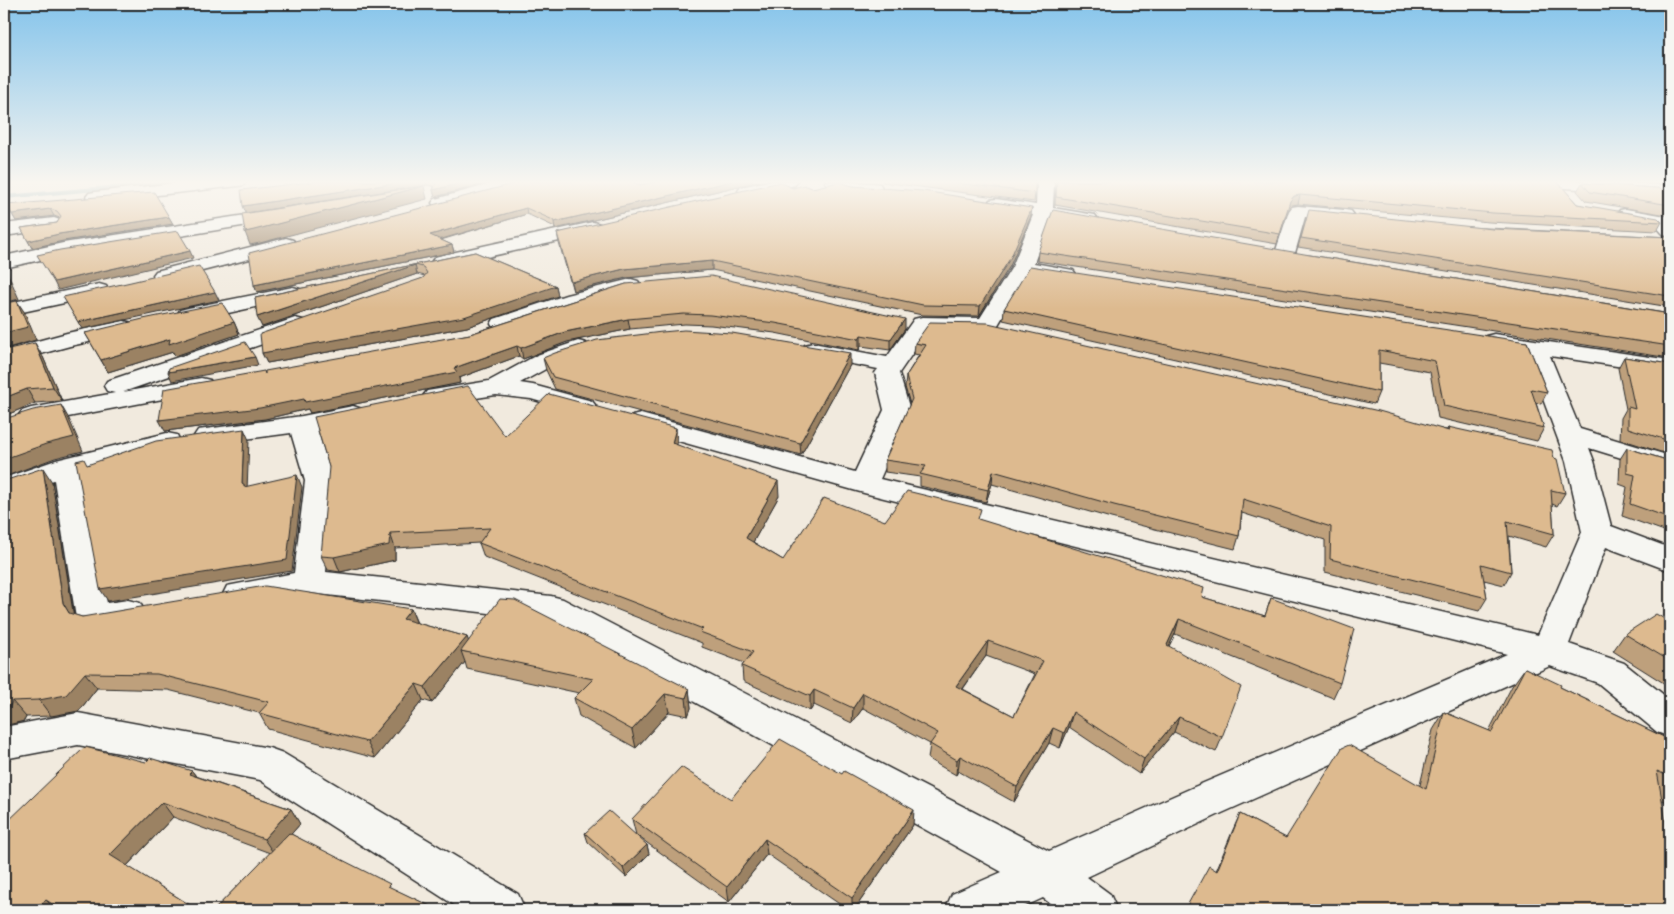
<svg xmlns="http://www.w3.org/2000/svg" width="1674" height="914" viewBox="0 0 1674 914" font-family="'Balsamiq Sans',sans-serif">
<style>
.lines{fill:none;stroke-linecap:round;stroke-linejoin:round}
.stream{fill:#6895a1;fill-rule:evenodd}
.street-casing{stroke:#2b2b2b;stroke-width:3}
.street{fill:#f6f6f2;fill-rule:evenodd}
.wall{fill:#bea07b;stroke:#2b2b2b;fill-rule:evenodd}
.shaded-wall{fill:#9b8264;stroke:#2b2b2b}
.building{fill:#ddba8f;stroke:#2b2b2b;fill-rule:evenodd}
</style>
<rect width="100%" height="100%" fill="#f1eade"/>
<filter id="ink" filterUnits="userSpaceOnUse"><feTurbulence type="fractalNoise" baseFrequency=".02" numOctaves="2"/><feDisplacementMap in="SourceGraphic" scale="10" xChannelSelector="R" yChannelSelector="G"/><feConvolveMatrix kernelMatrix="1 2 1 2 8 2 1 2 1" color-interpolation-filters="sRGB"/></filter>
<g filter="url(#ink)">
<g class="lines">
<path class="stream" d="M 166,181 L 193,181 L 190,183 L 4,199 L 4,195 Z"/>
<g class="street-casing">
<g id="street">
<path d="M 193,181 L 246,181 L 244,185 L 238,186 L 95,202 L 89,201 L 86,197 L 89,193 L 95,192 Z"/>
<path d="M 502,181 L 529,181 L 527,185 L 441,208 L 435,207 L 432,203 L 435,199 Z"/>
<path d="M 768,181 L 797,181 L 795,185 L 747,196 L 741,195 L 738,191 L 741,187 Z"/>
<path d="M 825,181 L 874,183 L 880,184 L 882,188 L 880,192 C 862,196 844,189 827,185 Z"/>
<path d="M 1035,181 L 1054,182 L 1053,208 L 1095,215 L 1098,219 L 1095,223 L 1089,224 L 1050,218 L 1034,263 L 1073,270 L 1076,274 L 1073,278 L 1066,280 L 1028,274 L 995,330 L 987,332 L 928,331 L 899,373 L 910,410 L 880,479 L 1538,635 L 1582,532 L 1566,461 L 1526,353 L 1486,346 L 1483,341 L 1486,336 L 1494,334 L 1670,360 L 1670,374 L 1550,356 L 1580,429 L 1670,456 L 1670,473 L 1589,448 L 1594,461 L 1611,526 L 1670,548 L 1670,571 L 1606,547 L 1569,644 L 1624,663 L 1670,700 L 1670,737 L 1657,732 L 1598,683 L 1550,666 L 1222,813 L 1087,877 L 1110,894 L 1117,910 L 1059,910 L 1043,898 L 1017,910 L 945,910 L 952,894 L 1002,872 L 544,619 L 309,593 L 239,606 L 227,602 L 223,594 L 227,586 L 294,573 L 305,481 L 291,433 L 207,444 L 198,442 L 194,436 L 198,430 L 302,416 L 353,406 L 362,409 L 366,414 L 362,419 L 317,429 L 333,481 L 326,572 L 551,596 L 563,599 L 1049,851 L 1194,787 L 1507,654 L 864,493 L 632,428 L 628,422 L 632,416 L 641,414 L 855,472 L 884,410 L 875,373 L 878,369 L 805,355 L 801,350 L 805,345 L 813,343 L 887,357 L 914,319 L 922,317 L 980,318 L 1012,267 L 1033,215 L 990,208 L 987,204 L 990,200 L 996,199 L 1036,205 L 1037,185 Z"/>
<path d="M 1532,181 L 1605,181 L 1670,186 L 1670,196 L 1540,186 L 1534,185 Z"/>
<path d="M 1298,206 L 1345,210 L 1351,211 L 1354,215 L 1351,219 L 1345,220 L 1305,217 L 1295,253 L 1292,257 L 1285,259 L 1278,257 L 1275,253 L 1289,211 L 1292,207 Z"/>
<path d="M 1626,209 L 1666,216 L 1670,220 L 1670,236 L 1663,234 L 1654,224 L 1620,218 L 1617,214 L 1620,210 Z"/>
<path d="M 279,210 L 285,211 L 288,215 L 285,219 L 63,255 L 4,268 L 4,256 L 63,243 Z"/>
<path d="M 54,218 L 60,220 L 63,224 L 60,228 L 4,236 L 4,224 Z"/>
<path d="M 593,222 L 600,224 L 602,228 L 600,232 L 442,267 L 435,265 L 432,261 L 435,257 L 442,255 Z"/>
<path d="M 286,238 L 293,240 L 296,244 L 293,248 L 163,281 L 156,279 L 153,275 L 156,271 Z"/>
<path d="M 631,279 L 638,281 L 641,285 L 638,289 L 582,305 L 502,331 L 494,329 L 491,324 L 494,319 L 566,295 Z"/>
<path d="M 99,284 L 106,286 L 109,290 L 106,294 L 4,316 L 4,304 Z"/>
<path d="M 293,287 L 300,289 L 304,293 L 300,297 L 188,322 L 180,320 L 177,315 L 180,310 L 188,308 Z"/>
<path d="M 295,318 L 303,320 L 306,325 L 303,330 L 123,392 L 201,378 L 210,380 L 213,385 L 210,390 L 31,424 L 22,421 L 18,416 L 22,411 L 31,408 L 115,393 L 107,391 L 104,386 L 107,381 Z"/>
<path d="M 124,321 L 132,323 L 135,328 L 132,333 L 70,346 L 4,364 L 4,350 L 67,333 Z"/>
<path d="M 578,341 L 586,343 L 590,348 L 586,353 L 553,365 L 520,383 L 533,385 L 592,401 L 596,406 L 592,411 L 583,414 L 531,399 L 496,395 L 436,404 L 427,401 L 423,396 L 427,391 L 489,381 L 537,355 Z"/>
<path d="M 167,433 L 177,435 L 180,441 L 177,447 L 81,471 L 107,603 L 128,600 L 140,603 L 145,612 L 140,621 C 121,626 100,633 81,627 L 76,618 L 54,480 L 4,497 L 4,478 L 56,460 Z"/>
<path d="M 78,713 L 269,748 L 283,753 L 518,894 L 525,910 L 462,910 L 260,780 L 78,745 L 4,759 L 4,727 Z"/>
</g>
</g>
<use href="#street" class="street"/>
</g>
<g class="wall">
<path d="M 320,181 L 495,181 L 435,197 L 433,190 L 434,187 L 433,186 L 427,185 L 246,213 Z"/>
<path d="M 524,181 L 640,185 L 659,181 L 760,181 L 555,229 L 555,227 L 527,214 L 441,240 L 452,245 L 454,252 L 257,292 L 254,285 Z"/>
<path d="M 882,181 L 1035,181 L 1035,193 L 1034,202 L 882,182 Z"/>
<path d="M 1056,181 L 1557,181 L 1577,204 L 1662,222 L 1657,231 L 1489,222 L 1298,204 L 1292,205 L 1288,210 L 1277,244 L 1055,205 Z"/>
<path d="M 1629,181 L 1670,181 L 1670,185 L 1670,184 Z"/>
<path d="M 1582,183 L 1670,189 L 1670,218 L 1667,215 L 1586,201 L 1577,191 Z"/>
<path d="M 853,186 L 1031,216 L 1010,266 L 979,316 L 922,315 L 712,270 L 626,278 L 573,291 L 559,243 L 557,233 L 793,188 L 812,188 Z"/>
<path d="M 6,205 L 169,217 L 173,224 L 63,241 L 32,248 L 21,228 L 57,223 L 60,218 L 54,216 L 16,221 Z"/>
<path d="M 1306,219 L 1670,237 L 1670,307 L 1298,247 Z"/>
<path d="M 475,252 L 556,286 L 558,296 L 467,327 L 267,363 L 262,353 L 423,278 L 425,276 L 417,274 L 262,327 L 255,298 Z"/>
<path d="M 1038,252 L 1310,255 L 1670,314 L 1670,358 L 1037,261 Z"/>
<path d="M 626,284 L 905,329 L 890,350 L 861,346 L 859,350 L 775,333 L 711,325 L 685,324 L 630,329 L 567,342 L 523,359 L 519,356 L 459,378 L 460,383 L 310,413 L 308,409 L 265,419 L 165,431 L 265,374 L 470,334 Z"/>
<path d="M 1004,309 L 1527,342 L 1547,392 L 1541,404 L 1536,403 L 1544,428 L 1537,441 L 1438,418 L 1430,372 L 1379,363 L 1379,392 L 1374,404 L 1003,320 Z"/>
<path d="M 234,322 L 239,334 L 175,356 L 173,352 L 108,372 L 85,333 Z"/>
<path d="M 915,343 L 1447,430 L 1448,427 L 1565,493 L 1557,506 L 1552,504 L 1554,534 L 1546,547 L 1509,536 L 1511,572 L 1504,585 L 1484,580 L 1487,598 L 1479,611 L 1325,572 L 1325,540 L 1242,513 L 1239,536 L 1235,549 L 1111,518 L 992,484 L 986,502 L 920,486 L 920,477 L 885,472 L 885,460 L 910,404 L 905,387 L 906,376 L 919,355 L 914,354 Z"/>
<path d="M 43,357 L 62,401 L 35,403 L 4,416 Z"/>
<path d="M 1624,357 L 1670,364 L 1670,455 L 1620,439 L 1621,418 L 1626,409 L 1618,368 Z"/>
<path d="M 543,358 L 850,365 L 801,455 L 555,389 L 546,370 Z"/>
<path d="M 505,436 L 677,442 L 677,445 L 779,496 L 753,542 L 783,560 L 885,521 L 980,520 L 1202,597 L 1265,616 L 1271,598 L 1340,683 L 1333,698 L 1175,634 L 1169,646 L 1222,737 L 1216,752 L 1174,732 L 1139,774 L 1069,727 L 1060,748 L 1049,743 L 1014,802 L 958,771 L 956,775 L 928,759 L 930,744 L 863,708 L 852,723 L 814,705 L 810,711 L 743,681 L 742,666 L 744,663 L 702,647 L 702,643 L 484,557 L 479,543 L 395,548 L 395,560 L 340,572 L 328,570 L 321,556 ZM 986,656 L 1035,674 L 1014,716 L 963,689 Z"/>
<path d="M 1627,448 L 1670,461 L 1670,533 L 1622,516 L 1627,487 L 1619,484 L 1620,459 Z"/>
<path d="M 52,482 L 74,615 L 82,617 L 411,609 L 417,623 L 467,637 L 468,641 L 689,689 L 691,708 L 688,716 L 669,712 L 636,748 L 579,716 L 574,698 L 579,693 L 467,669 L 465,662 L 432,703 L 423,700 L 375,758 L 268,729 L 259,713 L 168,690 L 97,688 L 79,711 L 51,716 L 26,717 L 24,721 L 4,726 Z"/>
<path d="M 1670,622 L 1670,687 L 1613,651 L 1625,634 Z"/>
<path d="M 1525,668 L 1560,687 L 1670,740 L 1670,799 L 1667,802 L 1662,800 L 1670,910 L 1185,910 L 1188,904 L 1216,871 L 1232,832 L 1240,814 L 1286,838 L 1420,785 L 1433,730 L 1444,712 L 1489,731 L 1512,686 Z"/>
<path d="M 146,762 L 192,771 L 196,776 L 291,809 L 300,824 L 291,834 L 393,889 L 430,906 L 432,910 L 214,910 L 270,853 L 173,817 L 127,866 L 198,910 L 4,910 L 5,824 Z"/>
<path d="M 731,799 L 913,825 L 854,910 L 848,910 L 767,854 L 729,902 L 636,835 L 632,819 Z"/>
<path d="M 585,833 L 647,845 L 649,854 L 626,877 L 588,842 Z"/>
</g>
<g class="shaded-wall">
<path d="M 410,181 L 426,181 L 427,185 L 246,213 L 243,206 Z"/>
<path d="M 469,181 L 495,181 L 435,197 L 433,190 Z"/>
<path d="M 732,181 L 760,181 L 555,229 L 554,222 Z"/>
<path d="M 424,186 L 427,199 L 260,243 L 250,245 L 245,232 Z"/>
<path d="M 1300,195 L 1298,204 L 1292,205 L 1288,210 L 1277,244 L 1290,201 L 1294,196 Z"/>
<path d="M 526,208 L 527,214 L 432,242 L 430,235 Z"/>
<path d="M 1032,208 L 1031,216 L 1010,266 L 979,316 L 980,306 Z"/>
<path d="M 50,209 L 54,216 L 16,221 L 12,214 Z"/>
<path d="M 169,217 L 173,224 L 63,241 L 32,248 L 28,241 L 59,234 Z"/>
<path d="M 452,245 L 454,252 L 257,292 L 254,285 Z"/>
<path d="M 190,251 L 193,258 L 58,290 L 54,282 Z"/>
<path d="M 712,261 L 712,270 L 626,278 L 573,291 L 571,282 L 624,269 Z"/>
<path d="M 4,265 L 19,299 L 4,303 Z"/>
<path d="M 415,265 L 417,274 L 262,327 L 257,317 Z"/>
<path d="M 556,286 L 558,296 L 467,327 L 267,363 L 262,353 Z"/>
<path d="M 215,292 L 219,300 L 82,329 L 78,322 Z"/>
<path d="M 17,301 L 25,313 L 36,340 L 4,349 L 4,333 Z"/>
<path d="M 628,319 L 630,329 L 567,342 L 523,359 L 521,348 L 565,332 Z"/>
<path d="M 905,319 L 905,329 L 890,350 L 890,340 Z"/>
<path d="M 234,322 L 239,334 L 175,356 L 173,352 L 108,372 L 101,360 L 170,339 Z"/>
<path d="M 861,335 L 861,346 L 859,350 L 859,339 Z"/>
<path d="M 35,343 L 43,357 L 62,401 L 53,387 Z"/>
<path d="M 517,346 L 519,356 L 459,378 L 460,383 L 310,413 L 308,409 L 265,419 L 165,431 L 159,420 L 454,368 Z"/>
<path d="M 850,353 L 850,365 L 801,455 L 800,443 Z"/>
<path d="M 255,357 L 258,365 L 172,381 L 168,372 Z"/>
<path d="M 27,389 L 35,403 L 4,416 L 4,398 Z"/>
<path d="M 61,405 L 69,419 L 83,451 L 55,458 L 4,477 L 4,459 Z"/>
<path d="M 676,428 L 677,442 L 674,457 L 672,443 Z"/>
<path d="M 244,429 L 249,440 L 247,490 L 242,484 Z"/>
<path d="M 43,468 L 52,482 L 74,618 L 69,613 L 63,603 Z"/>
<path d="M 993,471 L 992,484 L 986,502 L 988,490 Z"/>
<path d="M 297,475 L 302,487 L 292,571 L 108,601 L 100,589 Z"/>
<path d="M 778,481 L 779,496 L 747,553 L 746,538 Z"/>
<path d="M 390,533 L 395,548 L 395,560 L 340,572 L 334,557 Z"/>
<path d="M 411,609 L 417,624 L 403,619 Z"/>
<path d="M 1179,619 L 1175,634 L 1162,660 L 1167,645 Z"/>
<path d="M 467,637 L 473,653 L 461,651 L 465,662 L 432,703 L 425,687 Z"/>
<path d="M 988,641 L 986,656 L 954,701 L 956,686 Z"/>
<path d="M 85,673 L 97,688 L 79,711 L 51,716 L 39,700 Z"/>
<path d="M 416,684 L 423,700 L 375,758 L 367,742 Z"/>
<path d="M 689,689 L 691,708 L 688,716 L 686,698 Z"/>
<path d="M 814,690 L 814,705 L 810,711 L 810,696 Z"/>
<path d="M 863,693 L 863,708 L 852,723 L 853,708 Z"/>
<path d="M 665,694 L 669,712 L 636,748 L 632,730 Z"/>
<path d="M 12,701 L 26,717 L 24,721 L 4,726 L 4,707 Z"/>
<path d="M 1073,712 L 1069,727 L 1060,748 L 1064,733 Z"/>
<path d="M 1179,717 L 1174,732 L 1139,774 L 1144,759 Z"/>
<path d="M 1053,728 L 1049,743 L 1014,802 L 1017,787 Z"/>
<path d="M 960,756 L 958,771 L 956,775 L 957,760 Z"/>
<path d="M 192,771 L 203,786 L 189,774 Z"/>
<path d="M 162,802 L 173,817 L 123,870 L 110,855 Z"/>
<path d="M 291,809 L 300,824 L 274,854 L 264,839 Z"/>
<path d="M 914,810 L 913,825 L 854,910 L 852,910 L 852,898 Z"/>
<path d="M 765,839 L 767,854 L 729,902 L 727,887 Z"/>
<path d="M 647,845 L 649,854 L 626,877 L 623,868 Z"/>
<path d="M 46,900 L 56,910 L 34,910 Z"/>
<path d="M 430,906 L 432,910 L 427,910 Z"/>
</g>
<g class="building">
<path d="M 320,181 L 410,181 L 243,206 L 241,190 Z"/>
<path d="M 433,181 L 469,181 L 433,190 L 436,184 Z"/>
<path d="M 524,181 L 631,181 L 640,185 L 659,181 L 732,181 L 554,222 L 553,220 L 526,208 L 430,235 L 452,245 L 254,285 L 249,253 Z"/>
<path d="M 942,181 L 1035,181 L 1035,193 Z"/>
<path d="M 1057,181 L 1557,181 L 1577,204 L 1658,218 L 1662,222 L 1493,213 L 1300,195 L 1294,196 L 1290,201 L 1280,234 L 1056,197 Z"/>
<path d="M 780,182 L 793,188 L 804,185 L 812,188 L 839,182 L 853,186 L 923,191 L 1032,208 L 1011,257 L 980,306 L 923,305 L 712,261 L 624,269 L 571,282 L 557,233 Z"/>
<path d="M 1582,183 L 1670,189 L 1670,205 L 1590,192 Z"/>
<path d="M 424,186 L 254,230 L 245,232 L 242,214 Z"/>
<path d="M 154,192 L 169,217 L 59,234 L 28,241 L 21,228 L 57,223 L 61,216 L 57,211 L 50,209 L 12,214 L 6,205 Z"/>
<path d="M 1053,210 L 1310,255 L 1670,314 L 1670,346 L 1038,252 Z"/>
<path d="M 1309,210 L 1493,229 L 1670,237 L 1670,296 L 1301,238 Z"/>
<path d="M 178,231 L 190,251 L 54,282 L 37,255 L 60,250 Z"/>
<path d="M 475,252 L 556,286 L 464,317 L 262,353 L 260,334 L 423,278 L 427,273 L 423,267 L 415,265 L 257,317 L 255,298 Z"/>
<path d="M 199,266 L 215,292 L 78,322 L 63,297 L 131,282 Z"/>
<path d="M 1030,266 L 1527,342 L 1547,392 L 1531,389 L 1544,428 L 1444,406 L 1435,361 L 1379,350 L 1379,392 L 1004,309 Z"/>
<path d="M 4,269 L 11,286 L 4,288 Z"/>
<path d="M 711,276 L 905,319 L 890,340 L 861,335 L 859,339 L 775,323 L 710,315 L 684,314 L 628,319 L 565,332 L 521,348 L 517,346 L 454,368 L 457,372 L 305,402 L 304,399 L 260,408 L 159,420 L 164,389 L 264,371 L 265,374 L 265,371 L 470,334 L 626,284 Z"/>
<path d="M 17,301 L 28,327 L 4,333 L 4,303 Z"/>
<path d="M 222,303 L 234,322 L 169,344 L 170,339 L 101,360 L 85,333 L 143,319 Z"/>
<path d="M 930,322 L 988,323 L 1379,411 L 1449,431 L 1448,427 L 1552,450 L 1554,458 L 1557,459 L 1565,493 L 1551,490 L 1554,534 L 1507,521 L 1511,572 L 1481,564 L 1487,598 L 1330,559 L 1331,527 L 1243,499 L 1239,536 L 1114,505 L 993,471 L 988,490 L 920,474 L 926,466 L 885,460 L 912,399 L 906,376 L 926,345 L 915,343 Z"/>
<path d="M 684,330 L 732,333 L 850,353 L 800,443 L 553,377 L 543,358 L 555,353 L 597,340 L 662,332 Z"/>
<path d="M 245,342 L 255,357 L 168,372 L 169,368 Z"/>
<path d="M 35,343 L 53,387 L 27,389 L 4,398 L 4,350 Z"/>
<path d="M 1624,357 L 1670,364 L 1670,441 L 1628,428 L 1628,407 L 1635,409 Z"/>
<path d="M 468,386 L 505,436 L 549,394 L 676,428 L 672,443 L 778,481 L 746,538 L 783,560 L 824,498 L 885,521 L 907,491 L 981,509 L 978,519 L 1204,588 L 1202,597 L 1265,616 L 1271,598 L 1354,629 L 1340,683 L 1179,619 L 1167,645 L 1241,687 L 1222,737 L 1179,717 L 1144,759 L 1073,712 L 1064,733 L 1053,728 L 1017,787 L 960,756 L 957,760 L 930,744 L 938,733 L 863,693 L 853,708 L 814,690 L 810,696 L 742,666 L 753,652 L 700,632 L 703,629 L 479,543 L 490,528 L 390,533 L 389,545 L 334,557 L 321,556 L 329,467 L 314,417 ZM 988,641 L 1043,661 L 1014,716 L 956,686 Z"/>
<path d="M 61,405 L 74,437 L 46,444 L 4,459 L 4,419 L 33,410 Z"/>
<path d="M 244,429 L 242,484 L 244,484 L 244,487 L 297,475 L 287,560 L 100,589 L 76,461 L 84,459 L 87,465 L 156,441 Z"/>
<path d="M 1627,448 L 1670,461 L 1670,518 L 1630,504 L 1635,475 L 1627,473 Z"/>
<path d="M 43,468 L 63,603 L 69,613 L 82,617 L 265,586 L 411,609 L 403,619 L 467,637 L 425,687 L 416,684 L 367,742 L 259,713 L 269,702 L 157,674 L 85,673 L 66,695 L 39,700 L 12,701 L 10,706 L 4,707 L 4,481 Z"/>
<path d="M 500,599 L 515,600 L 689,689 L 686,698 L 665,694 L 632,730 L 574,698 L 593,679 L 461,651 Z"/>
<path d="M 1656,614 L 1670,622 L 1670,661 L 1625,634 Z"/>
<path d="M 1525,668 L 1561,685 L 1560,687 L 1670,740 L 1670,777 L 1657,771 L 1670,846 L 1670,910 L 1197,910 L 1188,904 L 1209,866 L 1217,871 L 1240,814 L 1286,838 L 1342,748 L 1349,745 L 1426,789 L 1444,712 L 1492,732 Z"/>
<path d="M 780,739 L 842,774 L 844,771 L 914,810 L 852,898 L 765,839 L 727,887 L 632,819 L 681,767 L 731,799 Z"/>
<path d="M 85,747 L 146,762 L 150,758 L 192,771 L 189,774 L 291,809 L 264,839 L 162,802 L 110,855 L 198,910 L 62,910 L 46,900 L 34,910 L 4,910 L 4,823 L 5,824 Z"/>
<path d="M 609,811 L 647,845 L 623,868 L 585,833 Z"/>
<path d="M 289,833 L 390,884 L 388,886 L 430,906 L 427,910 L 214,910 Z"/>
</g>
</g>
<linearGradient id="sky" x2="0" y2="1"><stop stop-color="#85c4eb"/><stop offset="0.59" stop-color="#f9f6f0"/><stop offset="1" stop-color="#f9f6f0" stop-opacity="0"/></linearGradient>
<rect width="1674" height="309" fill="url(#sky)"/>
<rect width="1674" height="914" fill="none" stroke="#f6f6f2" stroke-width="20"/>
<rect x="10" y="10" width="1654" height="894" fill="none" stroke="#2b2b2b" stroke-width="2" filter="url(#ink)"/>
</svg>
